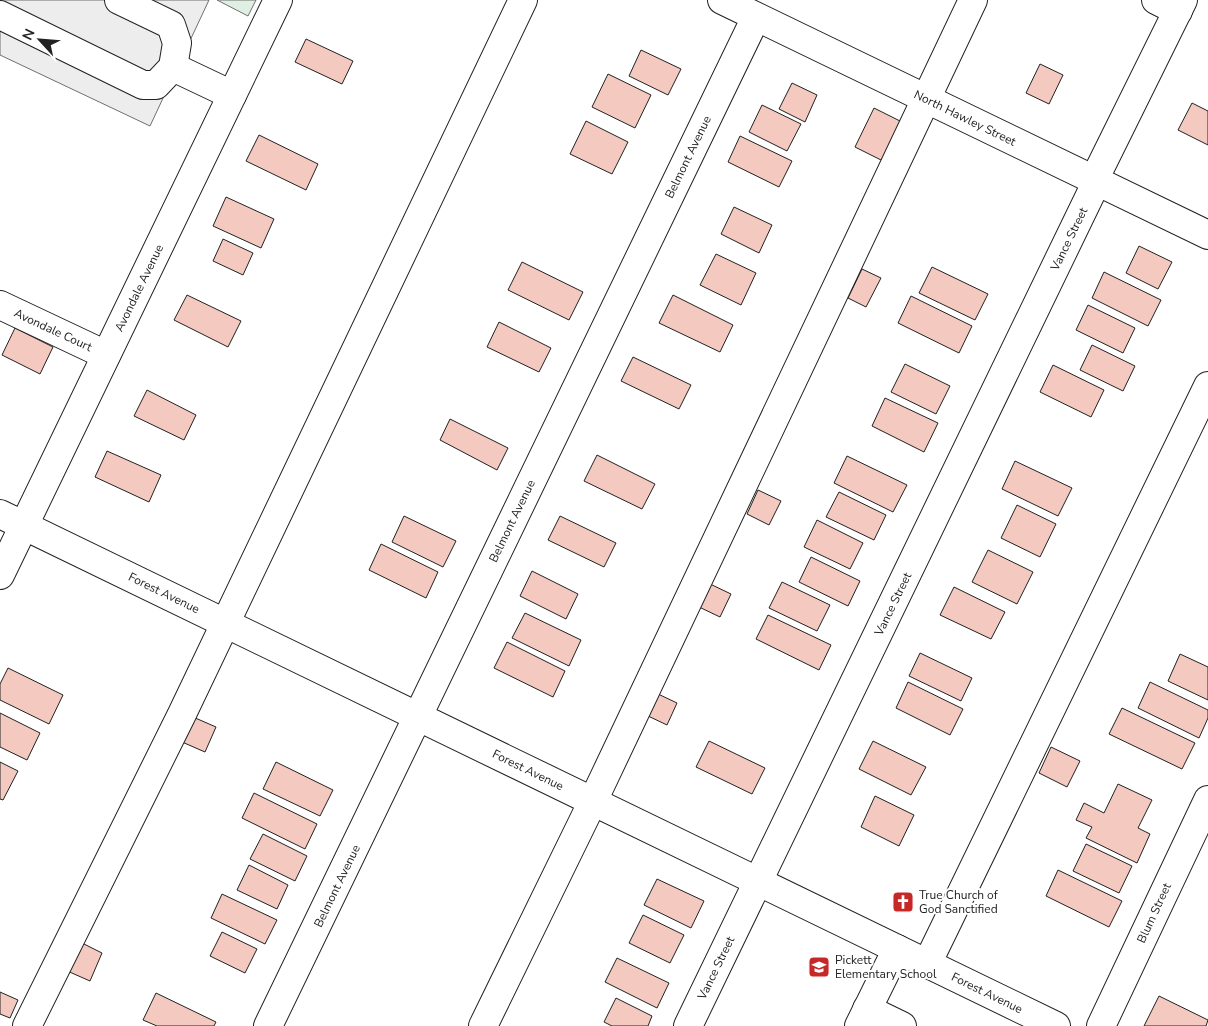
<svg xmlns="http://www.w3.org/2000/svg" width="1208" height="1026" viewBox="0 0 1208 1026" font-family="'Nunito Sans',sans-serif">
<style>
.green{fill:#e0efe3;stroke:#6f6f6f}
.parking{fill:#ededed;stroke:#6f6f6f}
.building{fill:#f3c9c0;stroke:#222}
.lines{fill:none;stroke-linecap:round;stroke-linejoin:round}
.minor-casing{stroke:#222;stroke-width:30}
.minor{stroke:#fff;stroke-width:28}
.labels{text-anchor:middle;stroke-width:4;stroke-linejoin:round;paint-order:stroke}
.street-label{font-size:12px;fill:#222;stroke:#fff}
.poi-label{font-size:12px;fill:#222;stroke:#fff;text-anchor:start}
</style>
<rect width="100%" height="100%" fill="#fff"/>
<path class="green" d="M 217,0 L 256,0 L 248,16 Z"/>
<path class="parking" d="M 0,0 L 209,0 L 150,126 L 0,55 Z"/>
<g class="building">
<path d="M 306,39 L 353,61 L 342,84 L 295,62 Z"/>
<path d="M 641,50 L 681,69 L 668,95 L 629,76 Z"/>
<path d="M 1040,64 L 1063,75 L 1049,104 L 1026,93 Z"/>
<path d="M 608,74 L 651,95 L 635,128 L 592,107 Z"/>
<path d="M 792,83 L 817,95 L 805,122 L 779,109 Z"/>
<path d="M 1192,103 L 1208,111 L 1208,145 L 1178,130 Z"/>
<path d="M 762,105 L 801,124 L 787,151 L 749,132 Z"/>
<path d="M 874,108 L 902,122 L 883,161 L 855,147 Z"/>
<path d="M 586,121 L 628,142 L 612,174 L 570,154 Z"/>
<path d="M 259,135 L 318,164 L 306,190 L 246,161 Z"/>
<path d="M 740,136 L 792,161 L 779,187 L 728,162 Z"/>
<path d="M 226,197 L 274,219 L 261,248 L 213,226 Z"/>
<path d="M 734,207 L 772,225 L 759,253 L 721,234 Z"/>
<path d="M 223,239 L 253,253 L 243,275 L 213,261 Z"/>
<path d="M 1139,246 L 1172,262 L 1158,289 L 1126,273 Z"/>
<path d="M 716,254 L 756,273 L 741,305 L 700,285 Z"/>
<path d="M 522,262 L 583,292 L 569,320 L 508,290 Z"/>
<path d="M 932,267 L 988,294 L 975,320 L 919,293 Z"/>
<path d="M 862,269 L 881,278 L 866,307 L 848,298 Z"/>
<path d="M 1104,272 L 1161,300 L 1148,326 L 1092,298 Z"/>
<path d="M 187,295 L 241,321 L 228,347 L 174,320 Z"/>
<path d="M 673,295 L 733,325 L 720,352 L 659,323 Z"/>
<path d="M 911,296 L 972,326 L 959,353 L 898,323 Z"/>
<path d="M 1088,305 L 1135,328 L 1123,353 L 1076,330 Z"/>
<path d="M 499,322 L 551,348 L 539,372 L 487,347 Z"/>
<path d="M 15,328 L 53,347 L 40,374 L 2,355 Z"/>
<path d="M 1092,345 L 1135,366 L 1123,391 L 1080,370 Z"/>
<path d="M 633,357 L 691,385 L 679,409 L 621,381 Z"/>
<path d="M 905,364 L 950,386 L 936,414 L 891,392 Z"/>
<path d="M 1053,365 L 1104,390 L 1091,417 L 1040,392 Z"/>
<path d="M 147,390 L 196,415 L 184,440 L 134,416 Z"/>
<path d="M 885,398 L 938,423 L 924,452 L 872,426 Z"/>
<path d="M 450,419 L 508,448 L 497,470 L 440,440 Z"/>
<path d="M 107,451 L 161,475 L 149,502 L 95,477 Z"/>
<path d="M 597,455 L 655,484 L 642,509 L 584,481 Z"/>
<path d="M 847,456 L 907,485 L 893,512 L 834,483 Z"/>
<path d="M 1015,461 L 1072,488 L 1058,516 L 1002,489 Z"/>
<path d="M 758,490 L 781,501 L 769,525 L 747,514 Z"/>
<path d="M 839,492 L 886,515 L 874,540 L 826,517 Z"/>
<path d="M 1017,505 L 1056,524 L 1040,557 L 1001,538 Z"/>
<path d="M 404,516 L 456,541 L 443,567 L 392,542 Z"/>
<path d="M 560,516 L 616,543 L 604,567 L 548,540 Z"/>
<path d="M 817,520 L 863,543 L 850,569 L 804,547 Z"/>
<path d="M 381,544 L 438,572 L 426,598 L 369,570 Z"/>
<path d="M 988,550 L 1033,572 L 1017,604 L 972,582 Z"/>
<path d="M 811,557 L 860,581 L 848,606 L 799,582 Z"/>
<path d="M 532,571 L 578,594 L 566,619 L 520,596 Z"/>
<path d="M 782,582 L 830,605 L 817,631 L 769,608 Z"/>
<path d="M 708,583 L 731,594 L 720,617 L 697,606 Z"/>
<path d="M 954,587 L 1005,612 L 991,639 L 940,615 Z"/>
<path d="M 525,613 L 581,640 L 569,666 L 512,638 Z"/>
<path d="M 768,615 L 831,645 L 819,670 L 756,639 Z"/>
<path d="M 507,642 L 565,671 L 553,697 L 494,668 Z"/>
<path d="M 920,653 L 972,678 L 961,701 L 909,676 Z"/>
<path d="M 1180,654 L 1208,667 L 1208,700 L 1168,681 Z"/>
<path d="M 8,668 L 63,695 L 49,724 L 0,700 L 0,684 Z"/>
<path d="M 908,682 L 963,709 L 950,735 L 896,708 Z"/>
<path d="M 1150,682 L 1208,710 L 1208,718 L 1199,738 L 1138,708 Z"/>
<path d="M 656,693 L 677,703 L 667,725 L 646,715 Z"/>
<path d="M 1122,708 L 1195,743 L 1182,769 L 1109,734 Z"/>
<path d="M 0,713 L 40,733 L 27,760 L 0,747 Z"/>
<path d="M 193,717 L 216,727 L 205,752 L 182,742 Z"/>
<path d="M 709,741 L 765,768 L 752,794 L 696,767 Z"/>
<path d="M 873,741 L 926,767 L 911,795 L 859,769 Z"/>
<path d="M 1051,747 L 1080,761 L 1067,787 L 1039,773 Z"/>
<path d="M 0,762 L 18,771 L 3,800 L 0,799 Z"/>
<path d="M 276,762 L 333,790 L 320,816 L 263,789 Z"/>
<path d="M 1118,784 L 1152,800 L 1138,828 L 1150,834 L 1137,863 L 1086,838 L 1092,827 L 1076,820 L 1084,803 L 1104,813 Z"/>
<path d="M 254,793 L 317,824 L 305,849 L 242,818 Z"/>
<path d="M 875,796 L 914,815 L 899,846 L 861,827 Z"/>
<path d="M 263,834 L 307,856 L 295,881 L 250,859 Z"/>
<path d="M 1086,844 L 1132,866 L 1119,893 L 1073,871 Z"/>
<path d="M 249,865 L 288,885 L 277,909 L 237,890 Z"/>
<path d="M 1058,870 L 1122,901 L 1109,927 L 1046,896 Z"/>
<path d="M 657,879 L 704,901 L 691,928 L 644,905 Z"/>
<path d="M 222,894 L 277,920 L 265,944 L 211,918 Z"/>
<path d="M 643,915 L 684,935 L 670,963 L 629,943 Z"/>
<path d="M 222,932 L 257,949 L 245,973 L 210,956 Z"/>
<path d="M 78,941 L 102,953 L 90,981 L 65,970 Z"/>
<path d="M 617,958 L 669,983 L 657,1008 L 605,982 Z"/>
<path d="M 0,992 L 18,1000 L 10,1018 L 0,1014 Z"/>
<path d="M 156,993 L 216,1022 L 214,1026 L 157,1026 L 143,1020 Z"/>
<path d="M 1159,996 L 1208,1020 L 1206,1026 L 1144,1026 Z"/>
<path d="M 616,998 L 652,1016 L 648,1026 L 612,1026 L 604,1022 Z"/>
</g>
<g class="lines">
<g class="minor-casing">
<g id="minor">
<path d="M 722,0 L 1208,235"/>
<path d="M 1156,0 L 1178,11"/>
<path d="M 0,15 L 143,85 L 156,85 L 173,67 L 177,43 L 171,25 L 119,0"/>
<path d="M 173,67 L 232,95"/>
<path d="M 1094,180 L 1183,0"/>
<path d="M 0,305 L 106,355"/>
<path d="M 0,514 L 1056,1026"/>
<path d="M 0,575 L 278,0"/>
<path d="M 927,964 L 1208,386"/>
<path d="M 867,1009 L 902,1026"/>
<path d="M 27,1026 L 182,714 L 523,0"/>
<path d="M 268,1026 L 756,17"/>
<path d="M 483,1026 L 593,801 L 973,0"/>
<path d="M 688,1026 L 1097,181"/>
<path d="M 859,1026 L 897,949"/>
<path d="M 1101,1026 L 1208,800"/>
</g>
</g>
<use href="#minor" class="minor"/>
</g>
<defs>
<g id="church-square" transform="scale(1.125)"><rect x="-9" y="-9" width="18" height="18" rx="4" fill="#c62828" stroke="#fff"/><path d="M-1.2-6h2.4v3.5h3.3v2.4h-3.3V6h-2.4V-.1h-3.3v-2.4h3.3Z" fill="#fff"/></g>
<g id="school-square" transform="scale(1.125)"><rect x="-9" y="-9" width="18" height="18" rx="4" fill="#c62828" stroke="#fff"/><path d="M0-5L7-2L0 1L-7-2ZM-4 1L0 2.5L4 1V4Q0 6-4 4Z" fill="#fff"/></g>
</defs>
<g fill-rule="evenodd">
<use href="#church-square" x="903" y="902"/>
<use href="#school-square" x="819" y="967"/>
</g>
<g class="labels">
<g class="street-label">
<text transform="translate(965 118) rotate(26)" y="4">North Hawley Street</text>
<text transform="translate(688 157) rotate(-64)" y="4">Belmont Avenue</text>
<text transform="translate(1069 239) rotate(-64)" y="4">Vance Street</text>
<text transform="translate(139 288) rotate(-64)" y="4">Avondale Avenue</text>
<text transform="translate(53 330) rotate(25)" y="4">Avondale Court</text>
<text transform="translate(512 521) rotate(-64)" y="4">Belmont Avenue</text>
<text transform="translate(164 593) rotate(26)" y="4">Forest Avenue</text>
<text transform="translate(893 604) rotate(-64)" y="4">Vance Street</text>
<text transform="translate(528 770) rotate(26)" y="4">Forest Avenue</text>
<text transform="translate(337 886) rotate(-64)" y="4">Belmont Avenue</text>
<text transform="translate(1154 913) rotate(-65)" y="4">Blum Street</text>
<text transform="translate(716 968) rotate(-64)" y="4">Vance Street</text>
<text transform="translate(987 993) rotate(26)" y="4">Forest Avenue</text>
</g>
<g class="poi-label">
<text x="919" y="899">True Church of<tspan x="919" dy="14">God Sanctified</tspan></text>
<text x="835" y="964">Pickett<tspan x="835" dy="14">Elementary School</tspan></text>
</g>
</g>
<g transform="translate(40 40) rotate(296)" stroke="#ffffff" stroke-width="4" paint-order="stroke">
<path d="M0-4L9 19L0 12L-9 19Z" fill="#222222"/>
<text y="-8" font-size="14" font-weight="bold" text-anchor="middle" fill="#222222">N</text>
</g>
</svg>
